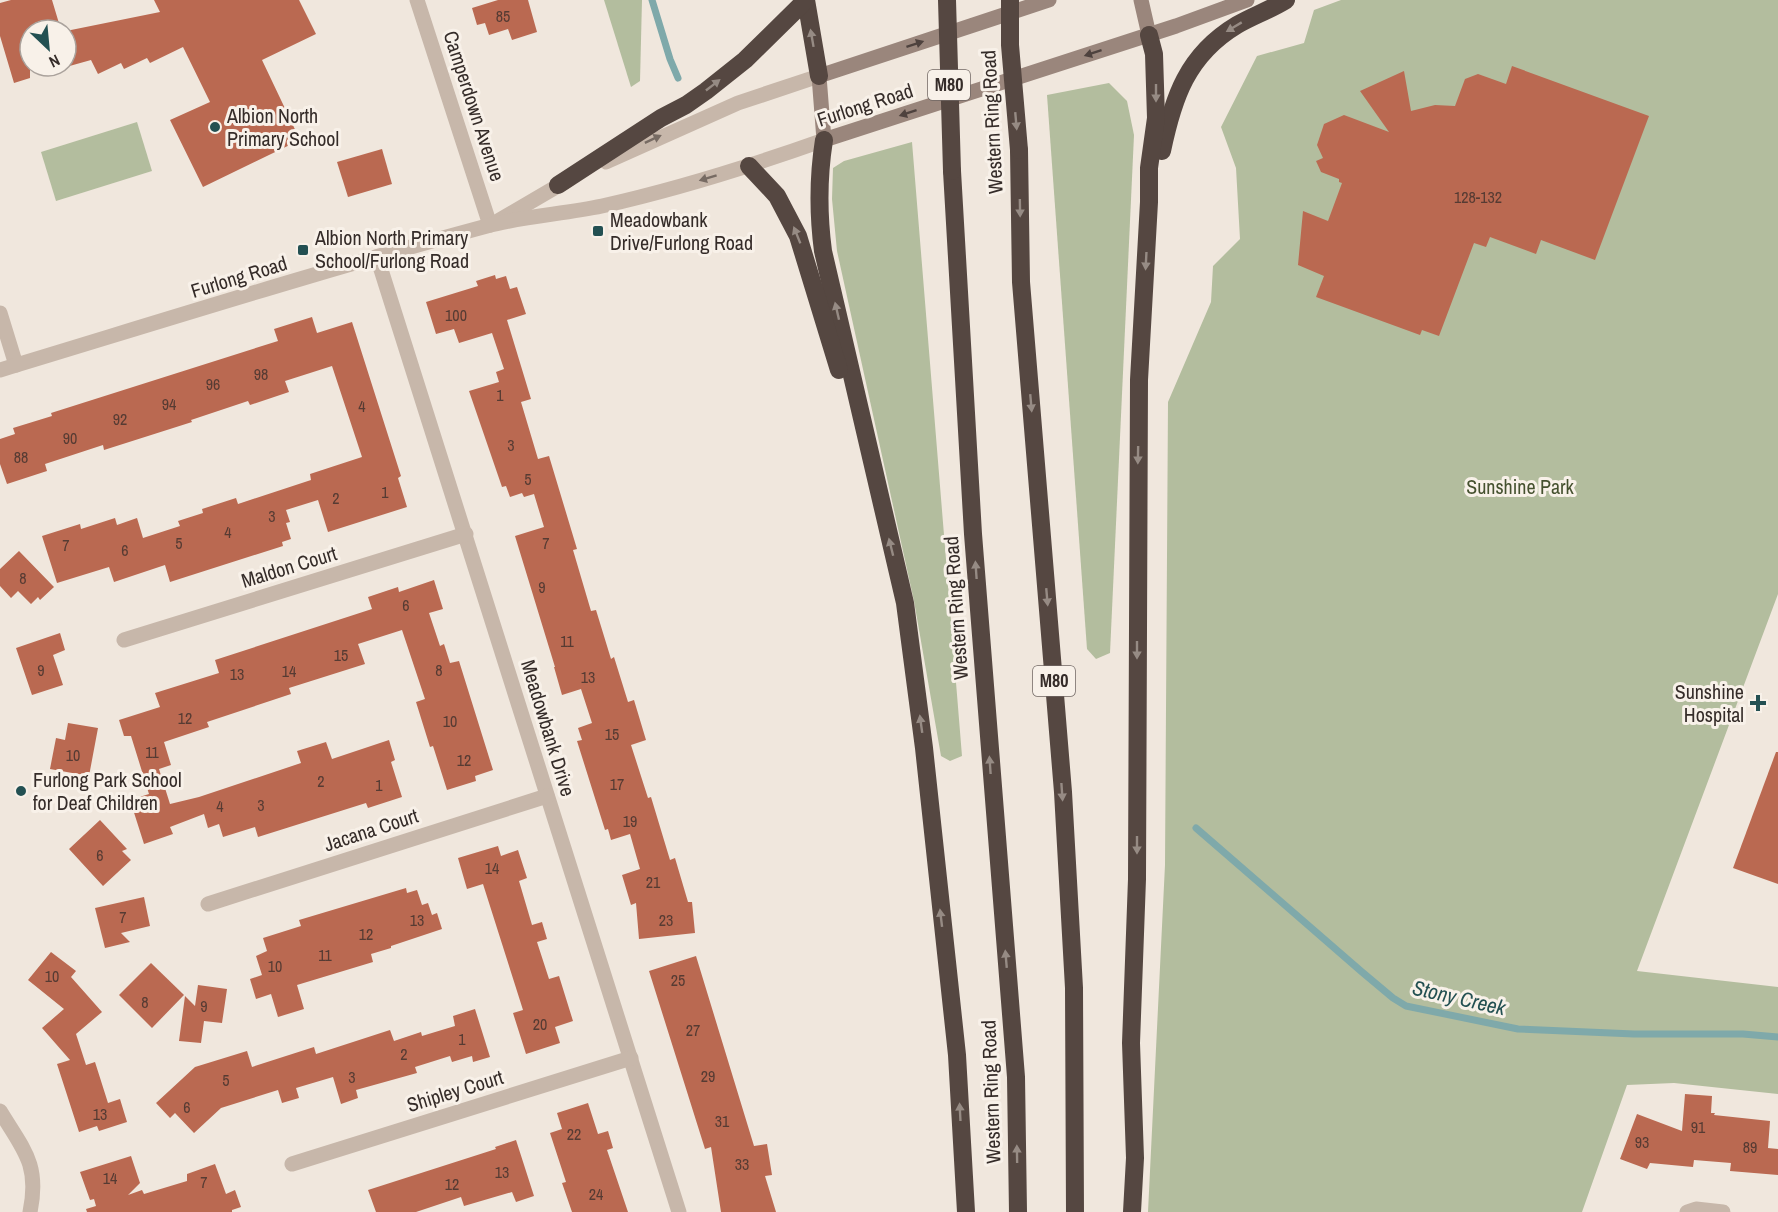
<svg xmlns="http://www.w3.org/2000/svg" width="1778" height="1212" viewBox="0 0 1778 1212" font-family="'Archivo Narrow',sans-serif">
<style>
.green{fill:#b3bd9e}
.lines{fill:none;stroke-linecap:round;stroke-linejoin:round}
.stream{stroke:#7fa9aa;stroke-width:7}
.building{fill:#ba6951}
.minor{stroke:#c7b7aa;stroke-width:15}
.tertiary{stroke:#c7b7aa;stroke-width:15}
.secondary{stroke:#9a867c;stroke-width:15}
.motorway{stroke:#554741;stroke-width:18}
.motorway-bridge{stroke:#554741;stroke-width:18}
.oneway{fill:#968b84}
.oneway2{fill:#4e423e}
.oneway3{fill:#776b63}
.poi-dot{fill:#235052;stroke:#f8f1e9;stroke-width:2}
.labels{text-anchor:middle;stroke-width:6;stroke-linejoin:round;paint-order:stroke}
.number-label{font-size:16px;fill:#563b33}
.shield{fill:#f8f1e9;stroke:#706763;stroke-width:1.5}
.shield-label{font-size:18px;font-weight:bold;fill:#352c29}
.street-label{font-size:20px;fill:#352c29;stroke:#f8f1e9}
.poi-label{font-size:20px;fill:#352c29;stroke:#f8f1e9;text-anchor:start}
.park-label{font-size:20px;fill:#45512f;stroke:#f8f1e9}
.water-label{font-size:21px;font-style:italic;fill:#235052;stroke:#f8f1e9}
</style>
<rect width="100%" height="100%" fill="#f0e7dd"/>
<g class="green">
<path d="M 604,0 L 642,0 L 640,81 L 631,87 Z"/>
<path d="M 1341,0 L 1778,0 L 1778,594 L 1637,971 L 1778,987 L 1778,1094 L 1674,1083 L 1627,1085 L 1582,1212 L 1148,1212 L 1165,865 L 1168,402 L 1211,302 L 1213,266 L 1240,239 L 1236,168 L 1221,127 L 1257,56 L 1304,43 L 1314,10 Z"/>
<path d="M 1109,83 L 1127,101 L 1134,135 L 1110,653 L 1096,659 L 1087,649 L 1047,95 Z"/>
<path d="M 137,122 L 152,171 L 56,201 L 41,152 Z"/>
<path d="M 912,142 L 962,756 L 950,761 L 941,756 L 914,601 L 837,251 L 832,199 L 833,168 L 844,161 Z"/>
</g>
<g class="lines">
<g class="stream">
<path d="M 652,0 L 670,59 L 678,78"/>
<path d="M 1196,828 L 1362,972 L 1393,998 L 1406,1006 L 1518,1029 L 1634,1034 L 1743,1034 L 1778,1037"/>
</g>
</g>
<g class="building">
<path d="M 11,0 L 52,0 L 61,30 L 30,30 L 30,78 L 14,83 L 0,36 L 0,3 Z"/>
<path d="M 154,0 L 299,0 L 316,34 L 262,60 L 300,140 L 203,187 L 170,120 L 210,102 L 183,47 L 150,63 L 147,58 L 124,69 L 121,63 L 98,74 L 91,60 L 66,67 L 66,31 L 160,12 Z"/>
<path d="M 498,0 L 528,0 L 537,32 L 512,40 L 508,29 L 489,35 L 485,23 L 477,25 L 472,8 Z"/>
<path d="M 1512,66 L 1649,116 L 1595,260 L 1541,240 L 1536,254 L 1490,237 L 1486,247 L 1474,243 L 1439,336 L 1422,330 L 1420,335 L 1316,297 L 1324,276 L 1298,265 L 1303,211 L 1328,221 L 1342,183 L 1339,182 L 1339,179 L 1321,172 L 1316,161 L 1323,158 L 1317,145 L 1324,124 L 1344,115 L 1389,132 L 1360,91 L 1404,71 L 1411,111 L 1435,105 L 1455,106 L 1465,79 L 1478,74 L 1506,84 Z"/>
<path d="M 382,149 L 392,184 L 348,197 L 337,162 Z"/>
<path d="M 495,275 L 496,279 L 506,276 L 510,289 L 517,287 L 526,314 L 507,320 L 531,399 L 521,402 L 538,459 L 549,456 L 577,549 L 573,550 L 591,611 L 596,610 L 611,659 L 614,657 L 628,702 L 634,700 L 646,740 L 631,745 L 648,798 L 651,797 L 670,860 L 675,858 L 688,902 L 692,902 L 695,933 L 639,939 L 636,903 L 631,905 L 622,875 L 640,869 L 630,834 L 611,840 L 608,829 L 605,830 L 577,741 L 582,740 L 578,728 L 592,723 L 581,689 L 562,695 L 554,667 L 555,667 L 515,536 L 544,527 L 534,494 L 524,497 L 522,493 L 510,497 L 506,486 L 502,487 L 469,391 L 499,382 L 496,372 L 504,369 L 492,333 L 459,343 L 454,329 L 436,334 L 426,302 L 478,286 L 476,281 Z"/>
<path d="M 312,317 L 317,333 L 352,322 L 401,476 L 398,478 L 407,507 L 328,532 L 318,500 L 286,510 L 290,522 L 286,523 L 291,539 L 282,542 L 283,546 L 170,582 L 165,565 L 114,582 L 109,567 L 57,583 L 42,536 L 80,524 L 81,529 L 115,518 L 117,525 L 137,518 L 143,538 L 180,526 L 178,521 L 203,513 L 202,509 L 236,498 L 238,504 L 311,480 L 310,474 L 362,457 L 332,366 L 285,381 L 289,392 L 250,405 L 248,401 L 191,420 L 192,422 L 104,450 L 103,445 L 45,464 L 47,471 L 7,484 L 0,464 L 0,439 L 15,434 L 13,428 L 52,416 L 51,413 L 278,341 L 274,329 Z"/>
<path d="M 19,551 L 54,587 L 40,600 L 38,597 L 31,604 L 18,591 L 11,598 L 0,586 L 0,569 Z"/>
<path d="M 434,580 L 443,609 L 429,613 L 440,646 L 444,644 L 450,663 L 459,661 L 493,770 L 475,776 L 476,781 L 447,790 L 433,746 L 430,747 L 416,702 L 425,699 L 402,630 L 358,644 L 365,664 L 289,688 L 291,694 L 207,722 L 209,727 L 164,742 L 171,765 L 159,769 L 170,804 L 199,797 L 301,763 L 297,751 L 326,742 L 332,759 L 389,740 L 395,760 L 391,762 L 402,797 L 368,808 L 366,803 L 258,837 L 255,827 L 223,837 L 219,824 L 208,828 L 204,814 L 170,827 L 173,834 L 144,844 L 130,800 L 149,794 L 131,736 L 124,736 L 119,720 L 160,707 L 155,693 L 219,673 L 215,660 L 372,609 L 368,597 L 398,587 L 399,592 Z"/>
<path d="M 60,633 L 65,650 L 53,655 L 63,685 L 32,695 L 16,648 Z"/>
<path d="M 68,723 L 98,728 L 89,776 L 50,769 L 56,738 L 65,740 Z"/>
<path d="M 1776,752 L 1778,752 L 1778,884 L 1733,868 Z"/>
<path d="M 100,820 L 127,849 L 122,851 L 131,860 L 103,886 L 69,849 Z"/>
<path d="M 498,846 L 501,856 L 518,850 L 527,878 L 519,881 L 532,925 L 542,922 L 547,939 L 537,942 L 549,979 L 559,976 L 573,1021 L 555,1027 L 560,1043 L 526,1054 L 513,1013 L 523,1010 L 483,884 L 467,889 L 458,858 Z"/>
<path d="M 406,888 L 407,893 L 417,890 L 422,905 L 428,903 L 432,915 L 437,913 L 442,929 L 391,946 L 391,948 L 371,954 L 373,962 L 297,985 L 304,1009 L 278,1017 L 271,994 L 256,999 L 250,979 L 262,975 L 256,956 L 267,951 L 263,938 L 301,926 L 299,920 Z"/>
<path d="M 144,897 L 150,926 L 121,933 L 130,942 L 105,948 L 95,908 Z"/>
<path d="M 51,952 L 76,971 L 71,977 L 102,1012 L 76,1034 L 86,1065 L 95,1062 L 108,1103 L 120,1099 L 127,1122 L 99,1131 L 97,1126 L 79,1132 L 57,1064 L 70,1060 L 42,1028 L 64,1009 L 28,980 Z"/>
<path d="M 696,956 L 754,1146 L 767,1144 L 772,1175 L 765,1176 L 776,1212 L 721,1212 L 711,1147 L 705,1149 L 649,971 Z"/>
<path d="M 151,963 L 184,995 L 152,1028 L 119,995 Z"/>
<path d="M 198,985 L 227,989 L 222,1023 L 204,1021 L 201,1043 L 179,1041 L 185,996 L 195,1006 Z"/>
<path d="M 475,1009 L 490,1057 L 473,1062 L 472,1056 L 452,1062 L 450,1056 L 415,1067 L 417,1073 L 356,1090 L 358,1098 L 341,1104 L 333,1077 L 296,1088 L 299,1098 L 282,1103 L 278,1090 L 221,1108 L 194,1133 L 175,1113 L 170,1118 L 156,1103 L 195,1067 L 247,1051 L 252,1067 L 314,1047 L 316,1054 L 390,1030 L 394,1041 L 421,1032 L 422,1036 L 455,1026 L 453,1016 Z"/>
<path d="M 1685,1094 L 1712,1096 L 1711,1113 L 1715,1113 L 1714,1115 L 1770,1121 L 1768,1148 L 1778,1149 L 1778,1175 L 1730,1171 L 1731,1163 L 1694,1160 L 1693,1167 L 1650,1163 L 1647,1169 L 1620,1159 L 1637,1114 L 1682,1131 Z"/>
<path d="M 588,1103 L 598,1134 L 608,1131 L 613,1148 L 607,1150 L 628,1212 L 572,1212 L 562,1183 L 566,1182 L 550,1133 L 562,1129 L 557,1113 Z"/>
<path d="M 516,1140 L 534,1196 L 516,1202 L 512,1192 L 464,1206 L 461,1197 L 416,1212 L 376,1212 L 368,1190 L 496,1149 L 495,1147 Z"/>
<path d="M 131,1156 L 140,1183 L 128,1195 L 142,1190 L 144,1194 L 187,1181 L 187,1174 L 215,1164 L 226,1194 L 235,1190 L 241,1207 L 232,1210 L 232,1212 L 87,1212 L 86,1209 L 96,1206 L 94,1199 L 90,1200 L 80,1172 Z"/>
</g>
<g class="lines">
<g class="minor">
<path d="M 417,0 L 490,225"/>
<path d="M 377,257 L 679,1212"/>
<path d="M 0,313 L 16,365"/>
<path d="M 124,640 L 466,534"/>
<path d="M 208,904 L 547,796"/>
<path d="M 0,1111 C 23,1149 40,1164 30,1212"/>
<path d="M 292,1164 L 631,1058"/>
<path d="M 1687,1212 L 1696,1209 L 1723,1212"/>
</g>
<g class="tertiary">
<path d="M 606,162 L 738,103 L 819,76"/>
<path d="M 498,221 L 568,180"/>
<path d="M 0,370 C 162,321 323,270 487,226 C 524,216 564,214 602,206 C 678,189 751,166 824,140"/>
</g>
<g class="secondary">
<path d="M 1049,0 L 819,76 L 824,140 L 1176,26 L 1247,0"/>
<path d="M 1141,0 L 1149,35"/>
</g>
<g class="motorway">
<path d="M 806,0 L 819,76"/>
<path d="M 824,140 C 818,178 818,213 823,251 L 905,603 L 924,748 L 957,1055 L 966,1212"/>
<path d="M 1019,150 L 1021,282 L 1063,792 L 1074,988 L 1075,1212"/>
<path d="M 1162,151 C 1173,98 1187,55 1237,25 C 1252,16 1270,10 1286,0"/>
<path d="M 749,166 L 777,196 L 798,236 L 839,370"/>
<path d="M 952,171 L 973,534 L 1016,1077 L 1018,1212"/>
<path d="M 558,185 L 661,118 L 686,105 L 706,91 L 745,60 L 806,0"/>
<path d="M 1132,1212 L 1135,1158 L 1131,1043 L 1137,879 L 1139,380 L 1149,202 L 1149,168 L 1156,118 L 1154,54 L 1149,35"/>
</g>
<g class="motorway-bridge">
<path d="M 947,0 L 952,171"/>
<path d="M 1010,0 L 1010,45 L 1019,150"/>
</g>
</g>
<defs><path id="oneway-solid" d="M-6-.8H1V-3.2L6.5 0L1 3.2V.8H-6Z" transform="scale(1.5)"/></defs>
<g class="oneway">
<use href="#oneway-solid" transform="translate(1234 27) rotate(149)"/>
<use href="#oneway-solid" transform="translate(812 38) rotate(-100)"/>
<use href="#oneway-solid" transform="translate(713 85) rotate(-38)"/>
<use href="#oneway-solid" transform="translate(1156 93) rotate(90)"/>
<use href="#oneway-solid" transform="translate(1016 121) rotate(85)"/>
<use href="#oneway-solid" transform="translate(1020 208) rotate(89)"/>
<use href="#oneway-solid" transform="translate(797 235) rotate(-112)"/>
<use href="#oneway-solid" transform="translate(1146 261) rotate(93)"/>
<use href="#oneway-solid" transform="translate(837 311) rotate(-103)"/>
<use href="#oneway-solid" transform="translate(1031 403) rotate(85)"/>
<use href="#oneway-solid" transform="translate(1138 455) rotate(91)"/>
<use href="#oneway-solid" transform="translate(891 547) rotate(-104)"/>
<use href="#oneway-solid" transform="translate(976 570) rotate(-94)"/>
<use href="#oneway-solid" transform="translate(1047 597) rotate(85)"/>
<use href="#oneway-solid" transform="translate(1137 650) rotate(90)"/>
<use href="#oneway-solid" transform="translate(921 724) rotate(-98)"/>
<use href="#oneway-solid" transform="translate(990 765) rotate(-94)"/>
<use href="#oneway-solid" transform="translate(1062 792) rotate(86)"/>
<use href="#oneway-solid" transform="translate(1137 845) rotate(90)"/>
<use href="#oneway-solid" transform="translate(941 918) rotate(-97)"/>
<use href="#oneway-solid" transform="translate(1006 959) rotate(-95)"/>
<use href="#oneway-solid" transform="translate(960 1112) rotate(-93)"/>
<use href="#oneway-solid" transform="translate(1017 1154) rotate(-91)"/>
</g>
<g class="oneway2">
<use href="#oneway-solid" transform="translate(915 44) rotate(-18)"/>
<use href="#oneway-solid" transform="translate(1093 53) rotate(162)"/>
<use href="#oneway-solid" transform="translate(908 113) rotate(162)"/>
</g>
<g class="oneway3">
<use href="#oneway-solid" transform="translate(653 139) rotate(-25)"/>
<use href="#oneway-solid" transform="translate(708 178) rotate(163)"/>
</g>
<g class="poi-dot">
<circle cx="215" cy="127" r="6"/>
<rect x="592" y="225" width="12" height="12" rx="3"/>
<rect x="297" y="244" width="12" height="12" rx="3"/>
<path d="M1755 694h6v6h6v6h-6v6h-6v-6h-6v-6h6z"/>
<circle cx="21" cy="791" r="6"/>
</g>
<g class="labels">
<g class="number-label">
<text x="503" y="22">85</text>
<text x="1478" y="203">128-132</text>
<text x="456" y="321">100</text>
<text x="261" y="380">98</text>
<text x="213" y="390">96</text>
<text x="500" y="401">1</text>
<text x="169" y="410">94</text>
<text x="362" y="412">4</text>
<text x="120" y="425">92</text>
<text x="70" y="444">90</text>
<text x="511" y="451">3</text>
<text x="21" y="463">88</text>
<text x="528" y="485">5</text>
<text x="385" y="498">1</text>
<text x="336" y="504">2</text>
<text x="272" y="522">3</text>
<text x="228" y="538">4</text>
<text x="179" y="549">5</text>
<text x="546" y="549">7</text>
<text x="66" y="551">7</text>
<text x="125" y="556">6</text>
<text x="23" y="584">8</text>
<text x="542" y="593">9</text>
<text x="406" y="611">6</text>
<text x="567" y="647">11</text>
<text x="341" y="661">15</text>
<text x="41" y="676">9</text>
<text x="439" y="676">8</text>
<text x="289" y="677">14</text>
<text x="237" y="680">13</text>
<text x="588" y="683">13</text>
<text x="185" y="724">12</text>
<text x="450" y="727">10</text>
<text x="612" y="740">15</text>
<text x="152" y="758">11</text>
<text x="73" y="761">10</text>
<text x="464" y="766">12</text>
<text x="321" y="787">2</text>
<text x="617" y="790">17</text>
<text x="379" y="791">1</text>
<text x="261" y="811">3</text>
<text x="220" y="812">4</text>
<text x="630" y="827">19</text>
<text x="100" y="861">6</text>
<text x="492" y="874">14</text>
<text x="653" y="888">21</text>
<text x="123" y="923">7</text>
<text x="417" y="926">13</text>
<text x="666" y="926">23</text>
<text x="366" y="940">12</text>
<text x="325" y="961">11</text>
<text x="275" y="972">10</text>
<text x="52" y="982">10</text>
<text x="678" y="986">25</text>
<text x="145" y="1008">8</text>
<text x="204" y="1012">9</text>
<text x="540" y="1030">20</text>
<text x="693" y="1036">27</text>
<text x="462" y="1045">1</text>
<text x="404" y="1060">2</text>
<text x="708" y="1082">29</text>
<text x="352" y="1083">3</text>
<text x="226" y="1086">5</text>
<text x="187" y="1113">6</text>
<text x="100" y="1120">13</text>
<text x="722" y="1127">31</text>
<text x="1698" y="1133">91</text>
<text x="574" y="1140">22</text>
<text x="1642" y="1148">93</text>
<text x="1750" y="1153">89</text>
<text x="742" y="1170">33</text>
<text x="502" y="1178">13</text>
<text x="110" y="1184">14</text>
<text x="204" y="1188">7</text>
<text x="452" y="1190">12</text>
<text x="596" y="1200">24</text>
</g>
<g class="shield">
<rect x="928" y="70" width="42" height="30" rx="4.5"/>
<rect x="1033" y="666" width="42" height="30" rx="4.5"/>
</g>
<g class="shield-label">
<text x="949" y="91">M80</text>
<text x="1054" y="687">M80</text>
</g>
<g class="street-label">
<text transform="translate(865 105) rotate(-18)" y="7">Furlong Road</text>
<text transform="translate(474 106) rotate(72)" y="7">Camperdown Avenue</text>
<text transform="translate(992 122) rotate(-93)" y="7">Western Ring Road</text>
<text transform="translate(239 277) rotate(-17)" y="7">Furlong Road</text>
<text transform="translate(289 567) rotate(-17)" y="7">Maldon Court</text>
<text transform="translate(956 608) rotate(-94)" y="7">Western Ring Road</text>
<text transform="translate(548 728) rotate(73)" y="7">Meadowbank Drive</text>
<text transform="translate(371 830) rotate(-18)" y="7">Jacana Court</text>
<text transform="translate(455 1091) rotate(-17)" y="7">Shipley Court</text>
<text transform="translate(991 1092) rotate(-92)" y="7">Western Ring Road</text>
</g>
<g class="poi-label">
<text x="227" y="123">Albion North<tspan x="227" dy="23">Primary School</tspan></text>
<text x="610" y="227">Meadowbank<tspan x="610" dy="23">Drive/Furlong Road</tspan></text>
<text x="315" y="245">Albion North Primary<tspan x="315" dy="23">School/Furlong Road</tspan></text>
<text x="1744" y="699" text-anchor="end">Sunshine<tspan x="1744" dy="23">Hospital</tspan></text>
<text x="33" y="787">Furlong Park School<tspan x="33" dy="23">for Deaf Children</tspan></text>
</g>
<g class="park-label">
<text x="1520" y="494">Sunshine Park</text>
</g>
<g class="water-label">
<text transform="translate(1459 998) rotate(13)" y="7">Stony Creek</text>
</g>
</g>
<g transform="translate(48 48) rotate(154)"><circle r="28" fill="#f8f1e9" stroke="#aaa29c" stroke-width="1.5"/>
<path d="M0-4.5L10 22L0 15L-10 22Z" fill="#235052"/>
<text y="-9" font-size="16" font-weight="bold" text-anchor="middle" fill="#352c29">N</text>
</g>
</svg>
